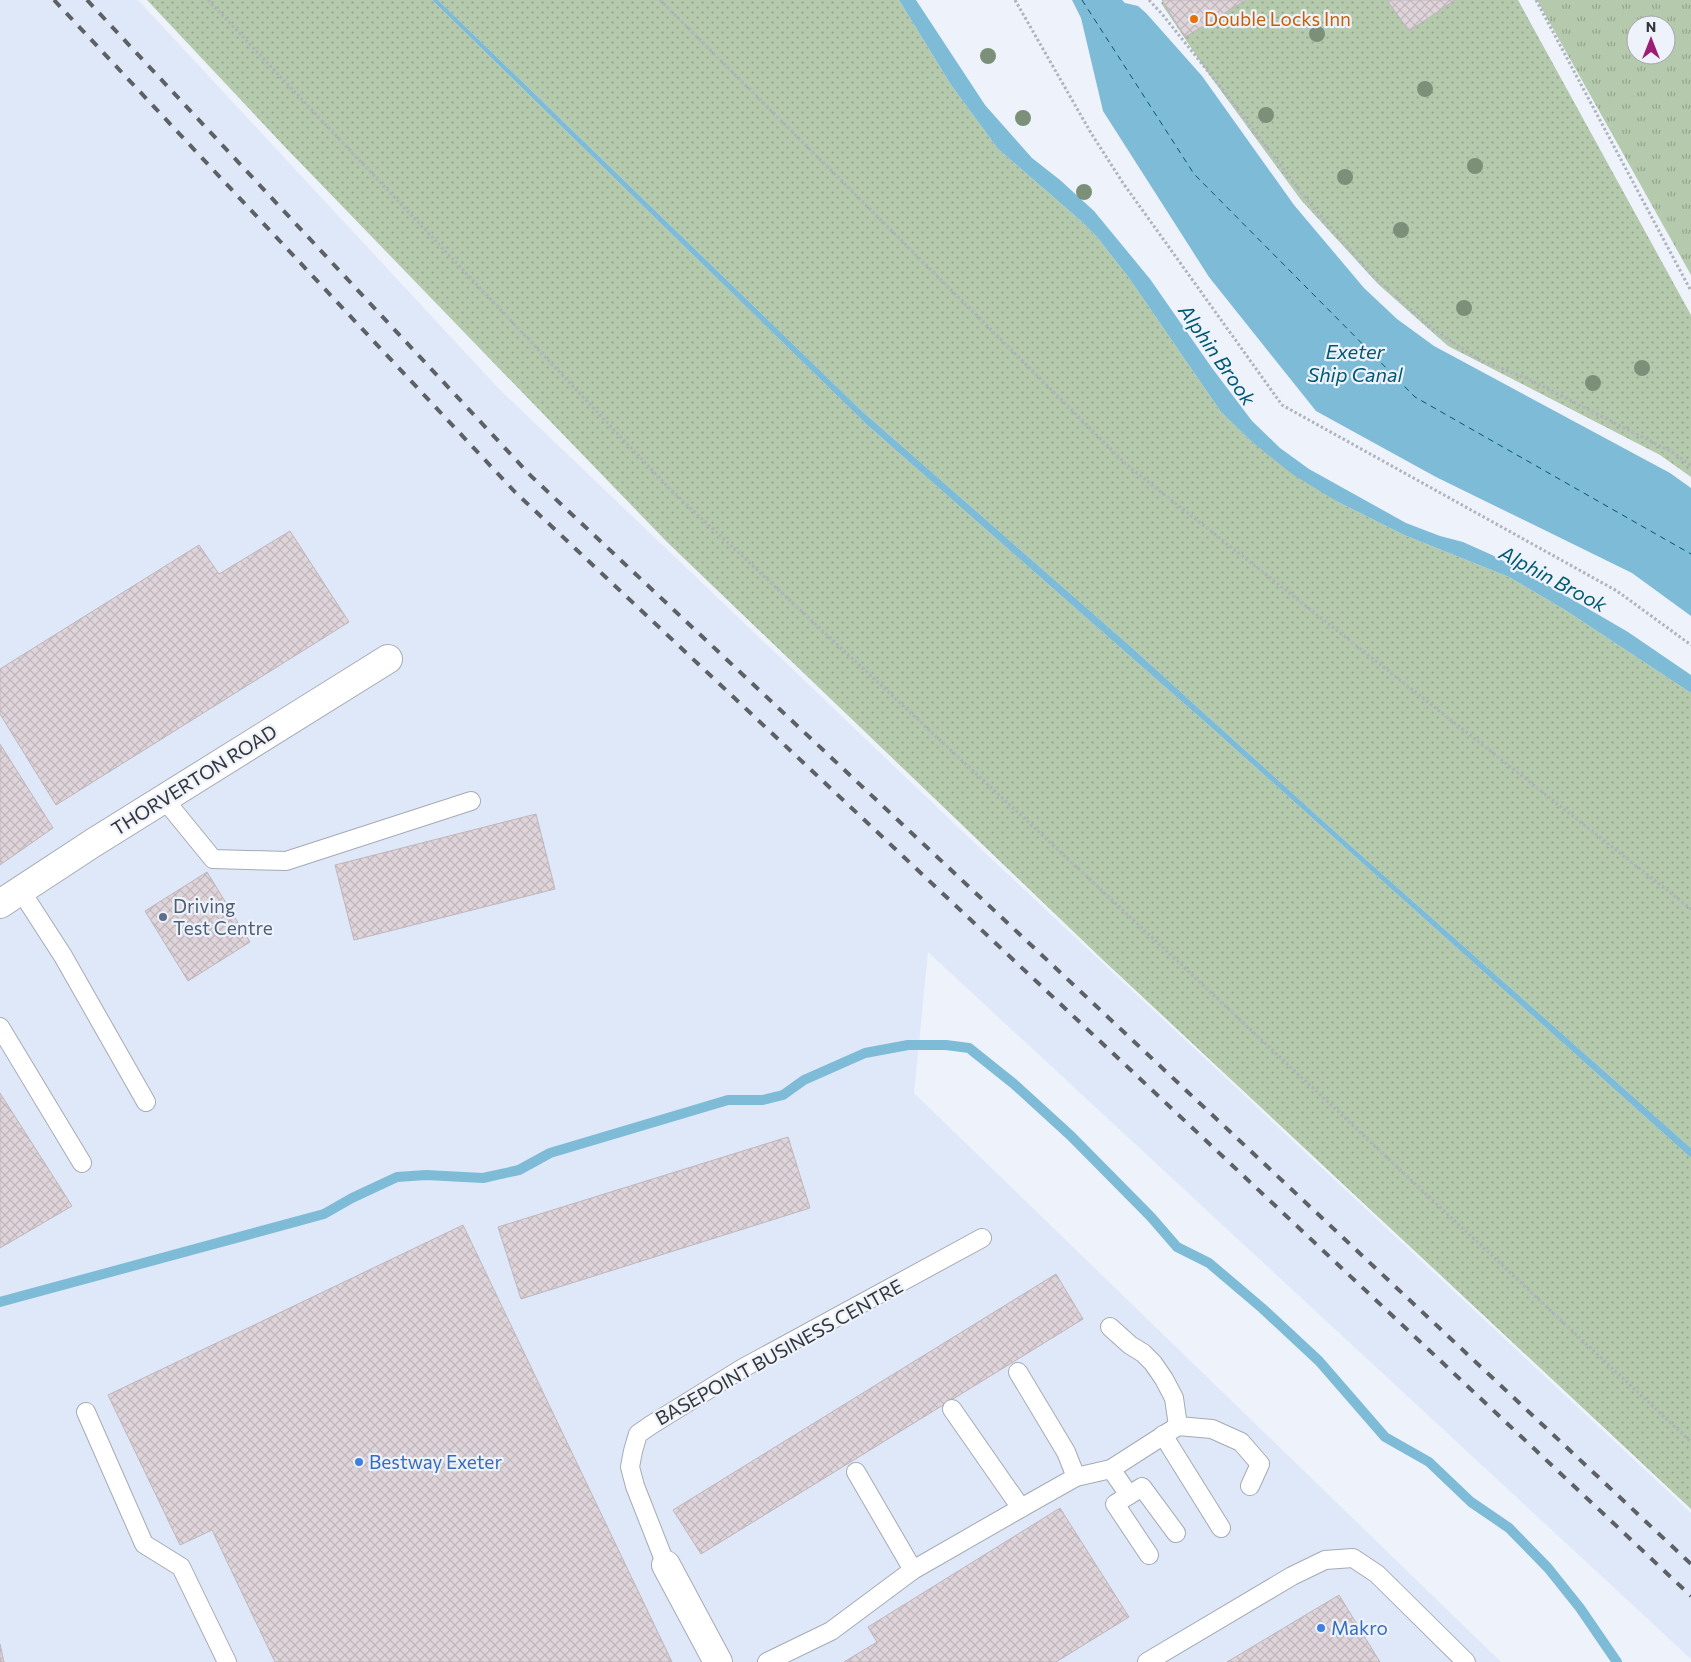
<svg xmlns="http://www.w3.org/2000/svg" width="1691" height="1662" viewBox="0 0 1691 1662" font-family="Commissioner,sans-serif">
<style>
.built{fill:#dfe8f8}
.grass{fill:url(#grass-dots)}
.park{fill:url(#park-tufts);fill-rule:evenodd}
.water{fill:#7ebbd6}
.lines{fill:none;stroke-linecap:round;stroke-linejoin:round}
.stream{stroke:#7ebbd6;stroke-width:10}
.ferry{stroke:#015873;stroke-width:1;stroke-dasharray:6 5;stroke-linecap:butt}
.building{fill:url(#building-cross-hatch);stroke:#bfb6bc}
.service-casing{stroke:#a6aab3;stroke-width:20}
.minor-casing{stroke:#a6aab3;stroke-width:30}
.path{stroke:#afb3bb;stroke-width:3;stroke-dasharray:2.5 2.5;stroke-linecap:butt}
.service{stroke:#fff;stroke-width:18}
.minor{stroke:#fff;stroke-width:28}
.rail{stroke:#5d6065;stroke-width:4;stroke-dasharray:9 9;stroke-linecap:butt}
.tree{fill:#7c9079}
.food-dot{fill:#e8710a;stroke:#edf2fb;stroke-width:2}
.service-dot{fill:#5c6f8a;stroke:#edf2fb;stroke-width:2}
.shop-dot{fill:#3f7fe0;stroke:#edf2fb;stroke-width:2}
.labels{text-anchor:middle;stroke-width:4.5;stroke-linejoin:round;paint-order:stroke}
.food-label{font-size:19px;fill:#c56008;stroke:#edf2fb;text-anchor:start}
.street-label{font-size:19px;fill:#333539;stroke:#edf2fb}
.service-label{font-size:19px;fill:#4e5e75;stroke:#edf2fb;text-anchor:start}
.shop-label{font-size:19px;fill:#366cbe;stroke:#edf2fb;text-anchor:start}
.water-label{font-size:20px;font-style:italic;fill:#015873;stroke:#edf2fb}
</style>
<defs>
<pattern id="grass-dots" width="8" height="8" patternUnits="userSpaceOnUse" patternTransform="scale(1.25)"><rect width="8" height="8" fill="#b5caad"/><path d="M2 2h.1M6 6h.1" fill="none" stroke="#94a58e" stroke-width="1.8" stroke-linecap="round"/></pattern>
<pattern id="park-tufts" width="24" height="20" patternUnits="userSpaceOnUse" patternTransform="scale(1.25)"><rect width="24" height="20" fill="#b5caad"/><path d="M3 7l-1-3M5 7V3M7 7l1-3M15 17l-1-3M17 17v-4M19 17l1-3" fill="none" stroke="#94a58e"/></pattern>
<pattern id="building-cross-hatch" width="8" height="8" patternUnits="userSpaceOnUse" patternTransform="scale(1.25)"><rect width="8" height="8" fill="#ded4da"/><path d="M0 0l8 8M0 8l8-8" fill="none" stroke="#bfb7bc"/></pattern>
</defs>
<rect width="100%" height="100%" fill="#edf2fb"/>
<path class="built" d="M 0,0 L 138,0 L 499,389 L 985,853 L 1691,1513 L 1691,1659 L 928,952 L 914,1093 L 1501,1662 L 0,1662 Z"/>
<g class="grass">
<path d="M 147,0 L 432,0 L 866,424 L 1214,730 L 1691,1158 L 1691,1509 L 1103,960 L 667,542 L 285,147 Z"/>
<path d="M 438,0 L 899,0 L 951,85 L 998,149 L 1081,221 L 1097,237 L 1129,278 L 1221,412 L 1251,441 L 1338,502 L 1404,535 L 1509,577 L 1565,610 L 1691,693 L 1691,1148 L 1361,855 L 1129,645 L 862,411 Z"/>
<path d="M 1165,0 L 1518,0 L 1691,315 L 1691,477 L 1660,455 L 1448,346 L 1378,284 L 1301,200 L 1208,73 L 1161,3 Z"/>
</g>
<path class="park" d="M 1537,0 L 1691,0 L 1691,275 ZM 1636,25 L 1666,25 L 1666,55 L 1636,55 Z"/>
<g class="water">
<path d="M 432,0 L 438,0 L 862,411 L 1129,645 L 1361,855 L 1691,1148 L 1691,1158 L 1214,730 L 866,424 Z"/>
<path d="M 899,0 L 916,0 L 985,105 L 1032,158 L 1060,180 L 1094,211 L 1150,279 L 1212,368 L 1252,421 L 1280,448 L 1309,469 L 1406,523 L 1440,536 L 1463,542 L 1492,555 L 1544,583 L 1628,632 L 1691,675 L 1691,693 L 1565,610 L 1509,577 L 1404,535 L 1338,502 L 1292,474 L 1251,441 L 1221,412 L 1129,278 L 1097,237 L 1081,221 L 998,149 L 951,85 Z"/>
<path d="M 1072,0 L 1122,0 L 1125,3 L 1138,6 L 1146,13 L 1202,76 L 1294,205 L 1364,288 L 1397,319 L 1434,346 L 1670,473 L 1691,488 L 1691,616 L 1632,573 L 1436,477 L 1316,411 L 1209,277 L 1103,111 L 1081,18 Z"/>
</g>
<g class="lines">
<path class="stream" d="M 0,1302 L 324,1214 L 352,1198 L 397,1177 L 426,1175 L 483,1178 L 519,1170 L 550,1153 L 728,1100 L 763,1100 L 783,1095 L 804,1080 L 865,1053 L 908,1045 L 946,1045 L 969,1048 L 1014,1084 L 1071,1136 L 1151,1217 L 1177,1247 L 1209,1263 L 1262,1308 L 1319,1361 L 1385,1437 L 1429,1462 L 1471,1502 L 1509,1528 L 1548,1568 L 1580,1608 L 1617,1662"/>
<path class="ferry" d="M 1082,0 L 1194,174 L 1415,397 L 1691,554"/>
</g>
<g class="building">
<path d="M 1162,0 L 1246,0 L 1185,37 Z"/>
<path d="M 1387,0 L 1455,0 L 1409,31 Z"/>
<path d="M 290,531 L 349,622 L 56,805 L 0,714 L 0,669 L 199,545 L 219,574 Z"/>
<path d="M 0,744 L 53,828 L 0,865 Z"/>
<path d="M 536,814 L 555,889 L 354,940 L 335,865 Z"/>
<path d="M 207,872 L 250,942 L 188,981 L 145,911 Z"/>
<path d="M 0,1093 L 72,1206 L 0,1248 Z"/>
<path d="M 788,1137 L 810,1208 L 521,1299 L 498,1227 Z"/>
<path d="M 463,1225 L 672,1662 L 275,1662 L 212,1530 L 180,1545 L 108,1395 Z"/>
<path d="M 1056,1274 L 1083,1319 L 701,1554 L 673,1510 Z"/>
<path d="M 1060,1508 L 1129,1617 L 1056,1662 L 844,1662 L 877,1642 L 868,1627 Z"/>
<path d="M 1339,1595 L 1380,1662 L 1227,1662 Z"/>
<path d="M 0,1644 L 4,1662 L 0,1662 Z"/>
</g>
<g class="lines">
<g class="service-casing">
<g id="service">
<path d="M 164,799 L 213,859 L 286,861 L 471,801"/>
<path d="M 21,891 L 63,956 L 146,1102"/>
<path d="M 0,1027 L 82,1163"/>
<path d="M 1110,1327 L 1130,1345 L 1143,1353 L 1153,1363 L 1164,1379 L 1174,1398 L 1178,1426"/>
<path d="M 1018,1372 L 1066,1452 L 1076,1477"/>
<path d="M 952,1409 L 1021,1508"/>
<path d="M 86,1412 L 144,1544 L 181,1567 L 227,1662"/>
<path d="M 1163,1435 L 1221,1528"/>
<path d="M 1111,1469 L 1129,1495"/>
<path d="M 856,1472 L 913,1570"/>
<path d="M 1149,1555 L 1115,1504 L 1142,1487 L 1176,1533"/>
<path d="M 666,1565 L 635,1486 L 630,1467 L 633,1451 L 638,1434 L 651,1425 L 743,1368 L 982,1238"/>
<path d="M 767,1662 L 831,1631 L 913,1570 L 1021,1508 L 1076,1477 L 1111,1469 L 1178,1426 L 1212,1429 L 1241,1442 L 1260,1464 L 1250,1486"/>
<path d="M 1147,1662 L 1292,1576 L 1325,1560 L 1353,1558 L 1377,1574 L 1466,1662"/>
</g>
</g>
<g class="minor-casing">
<g id="minor">
<path d="M 0,904 L 93,843 L 388,659"/>
<path d="M 666,1565 L 718,1662"/>
</g>
</g>
<g class="path">
<path d="M 208,0 L 669,488 L 1112,900 L 1691,1442"/>
<path d="M 660,0 L 1128,466 L 1691,909"/>
<path d="M 1015,0 L 1091,133 L 1123,183 L 1282,405 L 1617,591 L 1691,645"/>
<path d="M 1149,0 L 1162,14 L 1223,90 L 1308,201 L 1371,274 L 1433,329 L 1478,359 L 1528,379 L 1674,453 L 1691,466"/>
<path d="M 1536,0 L 1691,291"/>
</g>
<use href="#service" class="service"/>
<use href="#minor" class="minor"/>
<g class="rail">
<path d="M 54,0 L 515,492 L 1691,1596"/>
<path d="M 87,0 L 531,476 L 1691,1564"/>
</g>
</g>
<g class="tree">
<circle cx="1317" cy="34" r="8"/>
<circle cx="988" cy="56" r="8"/>
<circle cx="1425" cy="89" r="8"/>
<circle cx="1266" cy="115" r="8"/>
<circle cx="1023" cy="118" r="8"/>
<circle cx="1475" cy="166" r="8"/>
<circle cx="1345" cy="177" r="8"/>
<circle cx="1084" cy="192" r="8"/>
<circle cx="1401" cy="230" r="8"/>
<circle cx="1464" cy="308" r="8"/>
<circle cx="1642" cy="368" r="8"/>
<circle cx="1593" cy="383" r="8"/>
</g>
<circle class="food-dot" cx="1194" cy="19" r="5"/>
<circle class="service-dot" cx="163" cy="917" r="5"/>
<g class="shop-dot">
<circle cx="359" cy="1462" r="5"/>
<circle cx="1321" cy="1628" r="5"/>
</g>
<g class="labels">
<g class="food-label">
<text x="1204" y="26">Double Locks Inn</text>
</g>
<g class="street-label">
<text transform="translate(194 780) rotate(-32)" y="7">THORVERTON ROAD</text>
<text transform="translate(779 1352) rotate(-29)" y="7">BASEPOINT BUSINESS CENTRE</text>
</g>
<g class="service-label">
<text x="173" y="913">Driving<tspan x="173" dy="22">Test Centre</tspan></text>
</g>
<g class="shop-label">
<text x="369" y="1469">Bestway Exeter</text>
<text x="1331" y="1635">Makro</text>
</g>
<g class="water-label">
<text x="1355" y="359">Exeter<tspan x="1355" dy="23">Ship Canal</tspan></text>
<text transform="translate(1217 355) rotate(55)" y="7">Alphin Brook</text>
<text transform="translate(1553 579) rotate(28)" y="7">Alphin Brook</text>
</g>
</g>
<g transform="translate(1651 40)"><circle r="24" fill="#edf2fb" stroke="#a3a6ad"/>
<path d="M0-4L9 19L0 12L-9 19Z" fill="#9b1e74"/>
<text y="-8" font-size="14" font-weight="bold" text-anchor="middle" fill="#333539">N</text>
</g>
</svg>
